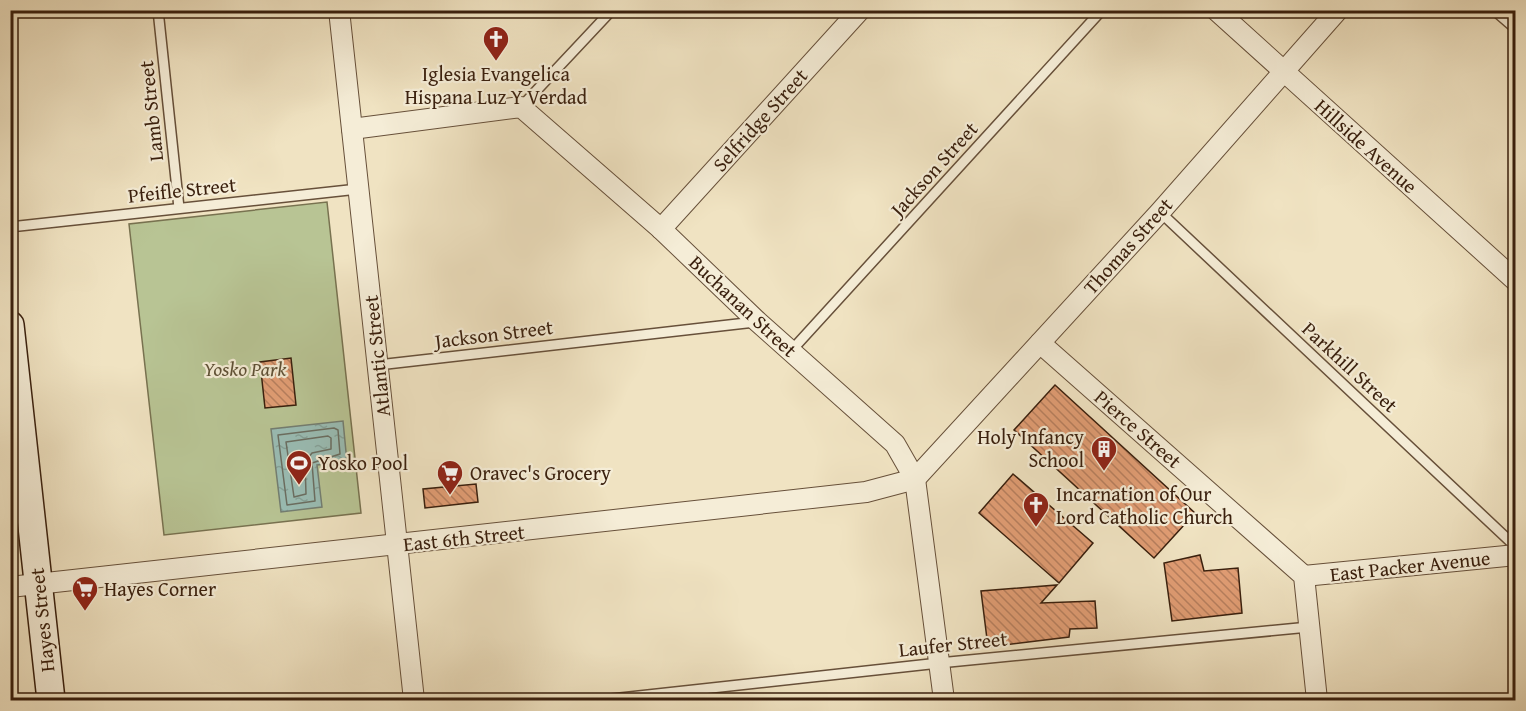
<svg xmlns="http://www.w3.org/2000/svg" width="1526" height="711" viewBox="0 0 1526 711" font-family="'Gentium Book Plus',serif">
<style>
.park{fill:#b8c494;stroke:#787250;stroke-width:1.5}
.water{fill:url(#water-ripples);stroke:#737e72;stroke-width:1.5}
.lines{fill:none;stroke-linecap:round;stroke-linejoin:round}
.shore{stroke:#6a6e62;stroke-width:1.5}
.building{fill:url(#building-back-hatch);stroke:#391f0d;stroke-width:1.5}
.lane-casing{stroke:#67503a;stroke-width:12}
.street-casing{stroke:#67503a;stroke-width:22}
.secondary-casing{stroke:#391f0d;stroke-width:30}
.lane{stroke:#f5edd7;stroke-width:9}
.street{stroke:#f5edd7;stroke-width:20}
.secondary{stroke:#f5edd7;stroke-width:27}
.labels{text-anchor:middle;stroke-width:4.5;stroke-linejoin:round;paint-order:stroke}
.poi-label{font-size:20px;fill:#391f0d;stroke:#f5edd7;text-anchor:start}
.street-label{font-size:20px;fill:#391f0d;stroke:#f5edd7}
.park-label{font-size:20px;font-style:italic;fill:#5f5136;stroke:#f5edd7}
</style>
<defs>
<pattern id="water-ripples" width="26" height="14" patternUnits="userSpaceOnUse" patternTransform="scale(1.5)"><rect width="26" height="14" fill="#9abeb6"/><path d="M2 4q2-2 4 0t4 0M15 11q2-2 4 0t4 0" fill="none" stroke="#85a39b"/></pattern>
<pattern id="building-back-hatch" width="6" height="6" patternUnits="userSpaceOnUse" patternTransform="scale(1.5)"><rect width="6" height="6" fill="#e19d74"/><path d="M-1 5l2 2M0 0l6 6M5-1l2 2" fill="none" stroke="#b77f5e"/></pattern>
</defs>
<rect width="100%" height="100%" fill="#f0e3c2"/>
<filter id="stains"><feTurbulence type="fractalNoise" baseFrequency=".00333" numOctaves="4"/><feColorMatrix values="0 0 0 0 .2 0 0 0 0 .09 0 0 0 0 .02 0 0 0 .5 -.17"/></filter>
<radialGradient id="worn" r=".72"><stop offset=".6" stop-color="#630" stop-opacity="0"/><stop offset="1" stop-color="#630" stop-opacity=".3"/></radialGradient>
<path class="park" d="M 327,202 L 361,513 L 164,535 L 129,224 Z"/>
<path class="water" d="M 343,421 L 347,462 L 317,465 L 322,507 L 281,512 L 271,429 Z"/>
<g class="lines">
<g class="shore">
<path d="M 334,428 L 338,430 L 340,454 L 312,463 L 315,501 L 287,505 L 278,435 Z"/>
<path d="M 328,436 L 331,438 L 331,449 L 312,453 L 305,462 L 306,494 L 294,497 L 286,442 Z"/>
</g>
</g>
<g class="building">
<path d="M 291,358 L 296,405 L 265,408 L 260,362 Z"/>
<path d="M 1055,385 L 1195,513 L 1154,558 L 1014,430 Z"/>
<path d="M 1013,474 L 1093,543 L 1059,583 L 979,513 Z"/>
<path d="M 476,484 L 478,502 L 425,508 L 423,489 Z"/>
<path d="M 1200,555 L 1204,571 L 1238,568 L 1242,613 L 1172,621 L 1164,563 Z"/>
<path d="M 1057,585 L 1041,603 L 1095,601 L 1097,628 L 1070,629 L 1069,637 L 988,647 L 981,591 Z"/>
</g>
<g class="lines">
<g class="lane-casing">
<g id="lane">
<path d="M 158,10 L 179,208"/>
<path d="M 1494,10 L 1516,29"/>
<path d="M 521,107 L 612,10"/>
<path d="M 1160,212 L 1516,547"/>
<path d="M 10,227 L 358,189"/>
<path d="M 791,351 L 1102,10"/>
<path d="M 378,365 L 755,322"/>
<path d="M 602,700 L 939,663 L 1309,627"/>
</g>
</g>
<g class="street-casing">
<g id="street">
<path d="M 339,10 L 414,700"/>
<path d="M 1216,10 L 1516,281"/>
<path d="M 352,129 L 521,107 L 661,229 L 758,322 L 895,444 L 915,479 L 944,700"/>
<path d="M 661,229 L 860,10"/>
<path d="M 1040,343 L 1304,576 L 1317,700"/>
<path d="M 1304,576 L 1516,555"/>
<path d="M 10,587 L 866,492 L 915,479 L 1160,212 L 1338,10"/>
</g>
</g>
<g class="secondary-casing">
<path id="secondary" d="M 10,325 L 51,700"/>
</g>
<use href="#lane" class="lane"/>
<use href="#street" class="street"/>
<use href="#secondary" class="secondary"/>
</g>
<defs>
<g id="church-pin" transform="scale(1.35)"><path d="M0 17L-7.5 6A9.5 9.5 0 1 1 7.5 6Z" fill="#8f2418" stroke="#f5edd7"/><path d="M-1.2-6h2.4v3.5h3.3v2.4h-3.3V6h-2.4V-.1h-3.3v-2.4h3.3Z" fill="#fff"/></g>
<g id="building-pin" transform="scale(1.35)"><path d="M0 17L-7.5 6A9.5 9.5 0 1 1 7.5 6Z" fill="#8f2418" stroke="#f5edd7"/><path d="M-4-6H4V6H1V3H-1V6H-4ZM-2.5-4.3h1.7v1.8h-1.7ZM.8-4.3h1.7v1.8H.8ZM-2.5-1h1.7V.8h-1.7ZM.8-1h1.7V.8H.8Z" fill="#fff"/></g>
<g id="stadium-pin" transform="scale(1.35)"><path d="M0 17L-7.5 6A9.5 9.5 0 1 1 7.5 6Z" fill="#8f2418" stroke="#f5edd7"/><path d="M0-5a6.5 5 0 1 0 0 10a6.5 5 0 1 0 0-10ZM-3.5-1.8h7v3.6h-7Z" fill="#fff"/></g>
<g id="supermarket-pin" transform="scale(1.35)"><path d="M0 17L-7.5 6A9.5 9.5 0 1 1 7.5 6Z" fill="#8f2418" stroke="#f5edd7"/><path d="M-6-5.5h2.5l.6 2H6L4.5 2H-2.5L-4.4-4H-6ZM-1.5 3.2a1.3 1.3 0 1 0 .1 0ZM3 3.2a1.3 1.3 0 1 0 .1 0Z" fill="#fff"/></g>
</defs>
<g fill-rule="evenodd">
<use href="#church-pin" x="496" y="39"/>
<use href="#building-pin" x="1104" y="449"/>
<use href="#stadium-pin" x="299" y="463"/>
<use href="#supermarket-pin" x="450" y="473"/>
<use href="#church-pin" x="1036" y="505"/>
<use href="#supermarket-pin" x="85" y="589"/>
</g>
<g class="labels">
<g class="poi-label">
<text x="496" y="81" text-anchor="middle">Iglesia Evangelica<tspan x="496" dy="23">Hispana Luz Y Verdad</tspan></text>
<text x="1084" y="444" text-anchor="end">Holy Infancy<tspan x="1084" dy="23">School</tspan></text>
<text x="318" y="470">Yosko Pool</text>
<text x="470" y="480">Oravec's Grocery</text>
<text x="1056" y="501">Incarnation of Our<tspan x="1056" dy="23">Lord Catholic Church</tspan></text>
<text x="104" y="596">Hayes Corner</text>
</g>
<g class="street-label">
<text transform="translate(151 111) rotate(-96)" y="7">Lamb Street</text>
<text transform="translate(760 120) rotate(-48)" y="7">Selfridge Street</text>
<text transform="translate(1366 146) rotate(42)" y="7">Hillside Avenue</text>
<text transform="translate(934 169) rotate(-48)" y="7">Jackson Street</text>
<text transform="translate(182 190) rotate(-6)" y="7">Pfeifle Street</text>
<text transform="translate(1128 246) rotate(-48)" y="7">Thomas Street</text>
<text transform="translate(743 306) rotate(43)" y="7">Buchanan Street</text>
<text transform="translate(494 334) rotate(-7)" y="7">Jackson Street</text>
<text transform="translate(377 356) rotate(-96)" y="7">Atlantic Street</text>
<text transform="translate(1350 367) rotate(43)" y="7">Parkhill Street</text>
<text transform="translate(1138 429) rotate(41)" y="7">Pierce Street</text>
<text transform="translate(464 538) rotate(-6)" y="7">East 6th Street</text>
<text transform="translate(1410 566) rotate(-6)" y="7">East Packer Avenue</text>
<text transform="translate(42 620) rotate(-96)" y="7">Hayes Street</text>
<text transform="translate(953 644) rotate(-6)" y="7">Laufer Street</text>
</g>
<g class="park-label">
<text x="245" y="376">Yosko Park</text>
</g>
</g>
<rect width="1526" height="711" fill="none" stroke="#f0e3c2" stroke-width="36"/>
<rect x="12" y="12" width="1502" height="687" fill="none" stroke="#391f0d" stroke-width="3"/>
<rect x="18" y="18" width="1490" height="675" fill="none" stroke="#391f0d" stroke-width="1.5"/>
<rect width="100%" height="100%" filter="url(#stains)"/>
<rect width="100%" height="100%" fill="url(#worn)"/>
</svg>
